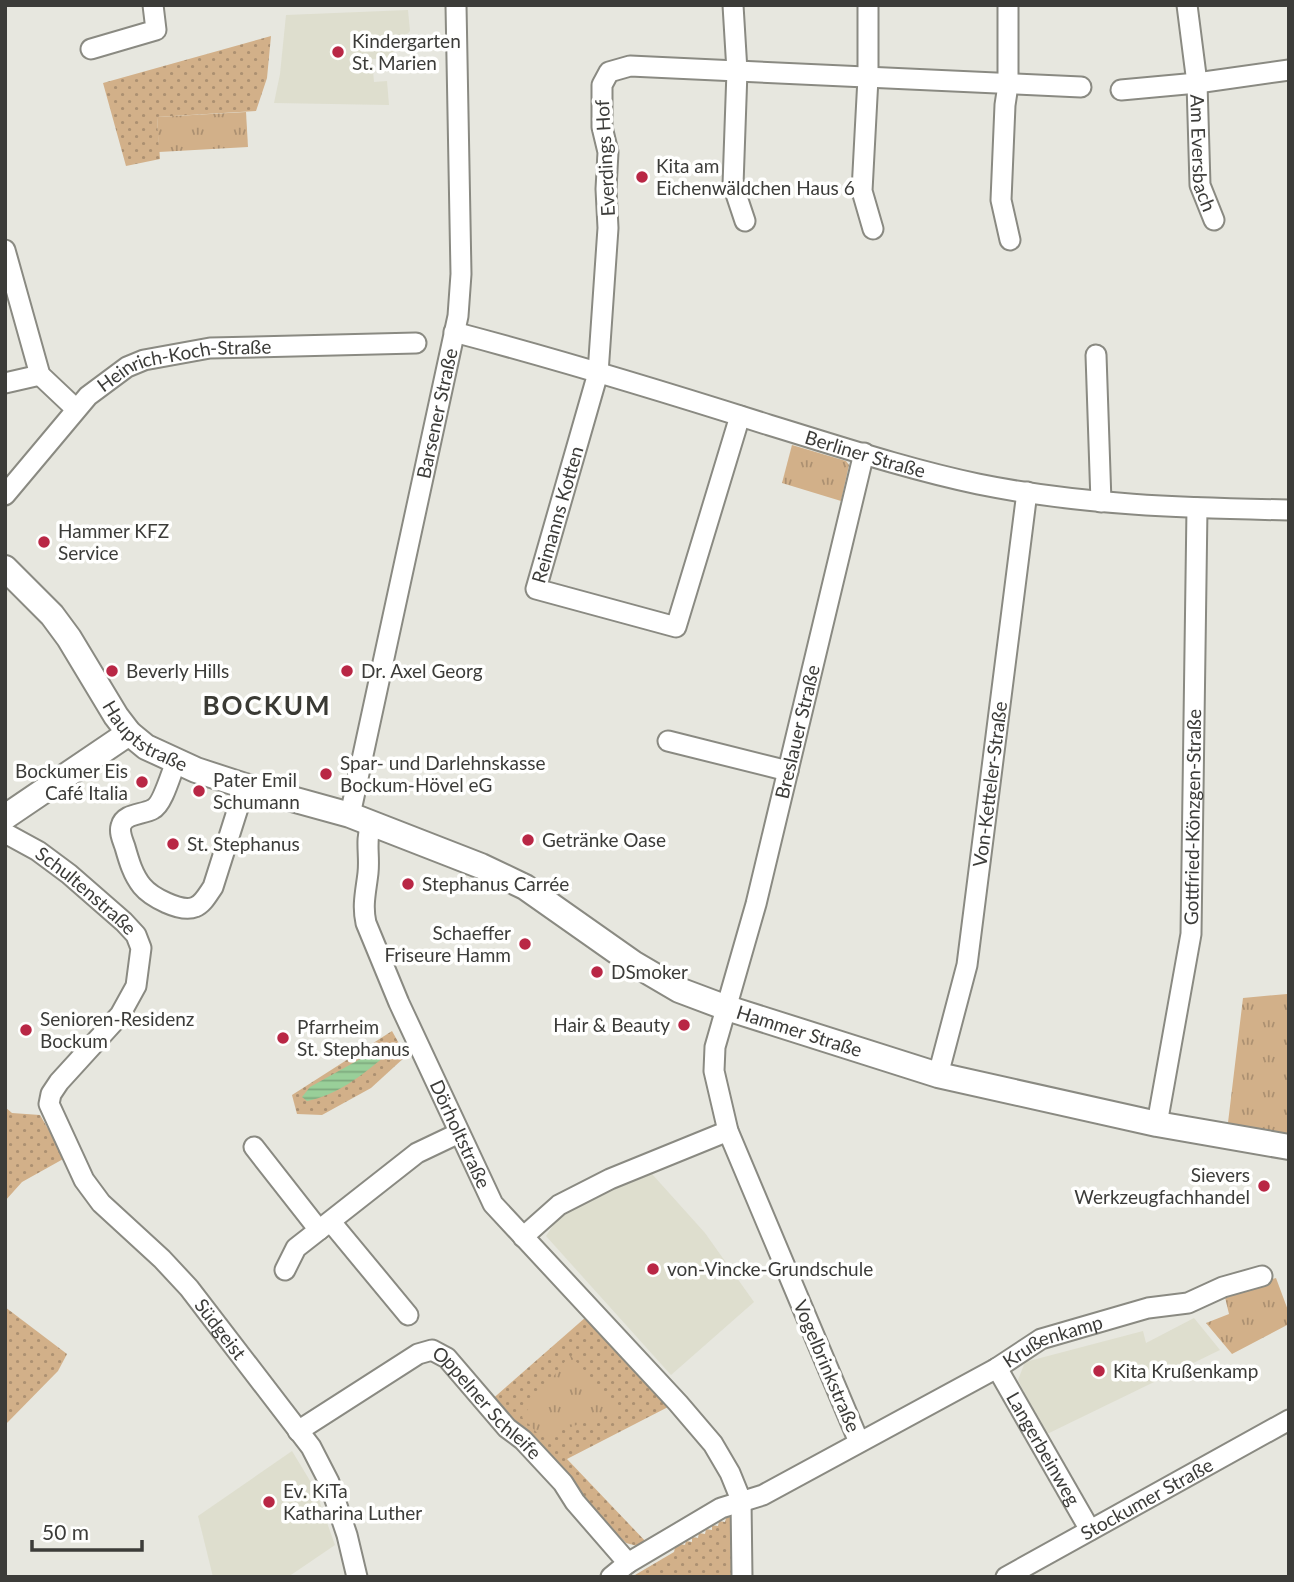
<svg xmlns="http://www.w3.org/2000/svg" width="1294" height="1582" viewBox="0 0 1294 1582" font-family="Lato,sans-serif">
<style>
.built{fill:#dedece}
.grass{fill:url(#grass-dots)}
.park{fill:url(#park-tufts)}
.water{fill:url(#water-rules)}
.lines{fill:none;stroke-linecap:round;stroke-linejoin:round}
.minor-casing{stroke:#8a8a82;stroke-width:23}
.major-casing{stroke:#8a8a82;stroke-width:28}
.minor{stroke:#fff;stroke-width:19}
.major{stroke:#fff;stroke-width:24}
.poi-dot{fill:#b92745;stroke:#fffffe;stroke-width:2.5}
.labels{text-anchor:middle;stroke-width:7;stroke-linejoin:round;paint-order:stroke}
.poi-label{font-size:19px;fill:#3c3c39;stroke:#fffffe;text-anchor:start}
.street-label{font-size:19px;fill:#3c3c39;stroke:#fffffe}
.district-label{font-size:26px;font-weight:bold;letter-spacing:2px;fill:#3a3a34;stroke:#fffffe}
</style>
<defs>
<pattern id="grass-dots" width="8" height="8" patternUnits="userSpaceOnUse" patternTransform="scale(1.75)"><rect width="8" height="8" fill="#d2b089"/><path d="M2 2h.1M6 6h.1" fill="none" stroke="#ac9071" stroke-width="1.8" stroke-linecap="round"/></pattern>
<pattern id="park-tufts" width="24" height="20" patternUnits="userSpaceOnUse" patternTransform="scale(1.75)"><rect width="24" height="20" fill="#d2b089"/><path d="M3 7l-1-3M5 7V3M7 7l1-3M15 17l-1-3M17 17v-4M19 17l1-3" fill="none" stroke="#ac9071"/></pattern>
<pattern id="water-rules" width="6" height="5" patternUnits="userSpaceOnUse" patternTransform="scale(1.75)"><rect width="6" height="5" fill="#99cf99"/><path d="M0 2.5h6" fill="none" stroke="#7ea97e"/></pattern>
</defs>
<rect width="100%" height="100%" fill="#e7e7df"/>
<g class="built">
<path d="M 408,10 L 410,31 L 395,47 L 395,58 L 372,59 L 374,82 L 387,81 L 389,105 L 274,103 L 280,74 L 286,15 Z"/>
<path d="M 652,1174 L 705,1233 L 754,1302 L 671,1375 L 546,1236 L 558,1218 L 605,1193 Z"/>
<path d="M 1194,1318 L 1220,1350 L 1045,1435 L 1018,1380 L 1025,1362 L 1143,1331 L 1146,1343 Z"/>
<path d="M 292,1451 L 315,1489 L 335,1545 L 288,1577 L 213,1577 L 198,1516 Z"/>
</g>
<g class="grass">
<path d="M 271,36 L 267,78 L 256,111 L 157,117 L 160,159 L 126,166 L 103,83 Z"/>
<path d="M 392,1031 L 406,1056 L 371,1088 L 322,1115 L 297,1114 L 292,1095 Z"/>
<path d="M 5,1107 L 12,1113 L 40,1115 L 65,1158 L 22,1182 L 5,1201 Z"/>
<path d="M 5,1307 L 67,1354 L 58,1371 L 5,1425 Z"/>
<path d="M 586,1317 L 670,1406 L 567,1459 L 649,1545 L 641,1547 L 626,1543 L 489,1402 Z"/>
<path d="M 728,1509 L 736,1516 L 732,1577 L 635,1575 L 674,1552 L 677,1539 L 682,1536 L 680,1544 L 685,1545 L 686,1541 L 692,1542 L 692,1537 L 698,1538 L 699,1533 L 705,1534 L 706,1529 L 712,1530 L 712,1525 L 718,1526 L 719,1521 L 725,1522 Z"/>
</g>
<g class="park">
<path d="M 246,112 L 248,147 L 159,152 L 157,117 Z"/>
<path d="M 792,445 L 846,461 L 849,465 L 841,501 L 782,483 Z"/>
<path d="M 1289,970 L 1289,1141 L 1227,1131 L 1243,998 L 1287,994 Z"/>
<path d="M 1276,1278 L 1289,1313 L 1289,1324 L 1232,1354 L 1206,1323 L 1229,1314 L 1224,1293 Z"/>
<path d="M 570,1355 L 621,1410 L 541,1437 L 522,1417 Z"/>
</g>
<path class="water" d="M 380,1048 L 385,1050 L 384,1057 C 361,1076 337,1095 307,1101 L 302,1097 L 310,1087 Z"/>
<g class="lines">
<g class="minor-casing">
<g id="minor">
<path d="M 733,5 L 737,71 L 733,185 L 745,221"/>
<path d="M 868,5 L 868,78 L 862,191 L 873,229"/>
<path d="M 1008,5 L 1008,85 L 1005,105 L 1001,200 L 1010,240"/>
<path id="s1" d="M 1187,5 L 1197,83 L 1200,185 L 1214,220"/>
<path d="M 91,49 L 156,30 L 153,5"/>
<path d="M 1121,90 L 1197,83 L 1289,70"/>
<path d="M 5,250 L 40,375 L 76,409"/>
<path id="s2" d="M 454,332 C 560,360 665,392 769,425 C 838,446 907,469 978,484 C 1081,505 1184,508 1289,510"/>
<path d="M 1096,355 L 1101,502"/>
<path d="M 5,383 L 40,375"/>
<path id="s3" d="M 740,416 L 676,627 L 536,589 L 598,373 L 608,228 L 606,189 L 608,152 L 602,127 L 602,85 L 609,72 L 630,66 L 1081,87"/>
<path id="s4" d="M 5,495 L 88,396 L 127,367 L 144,360 L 210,348 L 416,343"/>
<path d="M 668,741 L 788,771"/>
<path d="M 176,762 C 171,773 163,804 153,809 C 143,815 124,813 121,826 C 119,833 123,841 125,847 C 129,861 133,875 142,886 C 151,897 181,913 195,907 C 203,904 208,894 213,887 L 245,786"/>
<path id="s5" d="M 350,815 L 458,316 L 461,274 L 456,5"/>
<path id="s6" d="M 371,824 C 365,841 370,855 368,873 C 366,891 362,905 366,923 L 399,1003 L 493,1204 L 678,1403 L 713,1444 L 730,1473 L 741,1500 L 742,1577"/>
<path id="s7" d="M 5,833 L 38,851 L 69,874 L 124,922 L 136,935 L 141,948 L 136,986 L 120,1015 L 59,1082 L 51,1094 L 49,1104 L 84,1180 L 101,1203 L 162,1259 L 189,1288 L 311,1447 L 329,1482 L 347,1535 L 357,1577"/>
<path id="s8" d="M 938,1075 L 967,965 L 1027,492"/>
<path id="s9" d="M 1157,1124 L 1191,934 L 1197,508"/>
<path d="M 254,1147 L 319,1230"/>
<path d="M 331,1222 L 408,1315"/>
<path d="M 523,1237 L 559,1205 L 610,1179 L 728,1131"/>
<path d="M 285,1270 L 296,1248 L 319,1230 L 417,1153 L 459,1133"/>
<path id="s10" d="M 997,1368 L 1090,1530"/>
<path id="s11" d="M 298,1431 L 418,1354 L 432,1350 L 447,1358 L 507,1428 L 523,1440 L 563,1483 L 575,1502 L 628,1563 L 611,1577"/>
<path id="s12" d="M 859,1442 L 728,1131 L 714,1071 L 715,1047 L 756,904 L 864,453"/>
<path id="s13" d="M 628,1563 L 721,1508 L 763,1495 L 997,1368 L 1041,1339 L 1148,1308 L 1188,1303 L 1223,1287 L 1262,1276"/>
<path id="s14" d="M 1006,1577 L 1289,1420"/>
</g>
</g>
<g class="major-casing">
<g id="major">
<path id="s15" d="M 5,568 L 52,615 L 69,638 L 116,716 L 129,733 L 146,747 L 196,770 L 245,786 L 350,815 L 481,866 L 525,887 L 633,963 L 679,990 L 727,1008 L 938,1075 L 1157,1124 L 1289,1147"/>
<path d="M 5,817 L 129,733"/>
</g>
</g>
<use href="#minor" class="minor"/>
<use href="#major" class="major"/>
</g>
<g class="poi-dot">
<circle cx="338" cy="52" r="7"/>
<circle cx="642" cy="177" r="7"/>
<circle cx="44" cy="542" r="7"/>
<circle cx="112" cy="671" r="7"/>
<circle cx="347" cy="671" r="7"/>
<circle cx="326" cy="774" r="7"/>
<circle cx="142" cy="782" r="7"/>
<circle cx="199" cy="791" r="7"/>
<circle cx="528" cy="840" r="7"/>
<circle cx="173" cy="844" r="7"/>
<circle cx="408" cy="884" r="7"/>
<circle cx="525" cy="944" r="7"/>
<circle cx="597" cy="972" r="7"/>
<circle cx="684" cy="1025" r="7"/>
<circle cx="26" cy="1030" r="7"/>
<circle cx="283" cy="1038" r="7"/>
<circle cx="1264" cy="1186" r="7"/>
<circle cx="653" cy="1269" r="7"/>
<circle cx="1099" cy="1371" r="7"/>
<circle cx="269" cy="1502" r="7"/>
</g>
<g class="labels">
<g class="poi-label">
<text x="352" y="48">Kindergarten<tspan x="352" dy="22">St. Marien</tspan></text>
<text x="656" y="173">Kita am<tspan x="656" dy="22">Eichenwäldchen Haus 6</tspan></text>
<text x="58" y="538">Hammer KFZ<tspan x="58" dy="22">Service</tspan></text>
<text x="126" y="678">Beverly Hills</text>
<text x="361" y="678">Dr. Axel Georg</text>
<text x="340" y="770">Spar- und Darlehnskasse<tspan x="340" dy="22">Bockum-Hövel eG</tspan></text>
<text x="128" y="778" text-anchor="end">Bockumer Eis<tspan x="128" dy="22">Café Italia</tspan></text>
<text x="213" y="787">Pater Emil<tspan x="213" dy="22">Schumann</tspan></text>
<text x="542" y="847">Getränke Oase</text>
<text x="187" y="851">St. Stephanus</text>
<text x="422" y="891">Stephanus Carrée</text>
<text x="511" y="940" text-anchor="end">Schaeffer<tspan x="511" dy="22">Friseure Hamm</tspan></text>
<text x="611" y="979">DSmoker</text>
<text x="40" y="1026">Senioren-Residenz<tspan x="40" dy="22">Bockum</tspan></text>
<text x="670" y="1032" text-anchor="end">Hair &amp; Beauty</text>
<text x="297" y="1034">Pfarrheim<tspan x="297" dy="22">St. Stephanus</tspan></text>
<text x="1250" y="1182" text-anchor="end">Sievers<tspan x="1250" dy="22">Werkzeugfachhandel</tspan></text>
<text x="667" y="1276">von-Vincke-Grundschule</text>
<text x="1113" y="1378">Kita Krußenkamp</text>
<text x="283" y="1498">Ev. KiTa<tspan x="283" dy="22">Katharina Luther</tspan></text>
</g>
<g class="street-label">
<text dy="7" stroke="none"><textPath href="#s1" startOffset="149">Am Eversbach</textPath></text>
<text transform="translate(605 158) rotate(-93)" y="7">Everdings Hof</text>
<text dy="7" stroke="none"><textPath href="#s4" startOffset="234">Heinrich-Koch-Straße</textPath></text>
<text dy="7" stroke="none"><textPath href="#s5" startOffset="411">Barsener Straße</textPath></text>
<text dy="7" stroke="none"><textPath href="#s2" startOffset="429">Berliner Straße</textPath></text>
<text dy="7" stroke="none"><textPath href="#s3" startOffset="443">Reimanns Kotten</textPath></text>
<text dy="7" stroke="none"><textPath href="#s12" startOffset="749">Breslauer Straße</textPath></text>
<text dy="7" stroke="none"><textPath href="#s15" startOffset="222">Hauptstraße</textPath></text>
<text dy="7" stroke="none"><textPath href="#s8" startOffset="296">Von-Ketteler-Straße</textPath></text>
<text dy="7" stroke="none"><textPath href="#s9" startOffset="310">Gottfried-Könzgen-Straße</textPath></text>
<text dy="7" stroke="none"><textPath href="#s7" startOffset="100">Schultenstraße</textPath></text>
<text dy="7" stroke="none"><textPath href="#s15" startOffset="947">Hammer Straße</textPath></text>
<text dy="7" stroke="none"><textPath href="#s6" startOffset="331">Dörholtstraße</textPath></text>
<text dy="7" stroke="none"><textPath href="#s7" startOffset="654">Südgeist</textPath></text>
<text dy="7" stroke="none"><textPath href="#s13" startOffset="481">Krußenkamp</textPath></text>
<text transform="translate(827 1366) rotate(67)" y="7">Vogelbrinkstraße</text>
<text dy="7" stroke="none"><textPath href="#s11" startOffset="234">Oppelner Schleife</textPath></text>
<text dy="7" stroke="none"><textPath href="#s10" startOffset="93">Langerbeinweg</textPath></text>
<text dy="7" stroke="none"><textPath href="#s14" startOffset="161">Stockumer Straße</textPath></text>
</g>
<g class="district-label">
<text x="267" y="715">BOCKUM</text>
</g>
</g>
<rect width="1294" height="1582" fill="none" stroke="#3c3c39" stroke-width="14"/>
<path d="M32 1540v10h110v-10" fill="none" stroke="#3c3c39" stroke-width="3.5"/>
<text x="42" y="1540" font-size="21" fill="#3c3c39" stroke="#fffffe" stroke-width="5" paint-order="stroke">50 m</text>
</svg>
